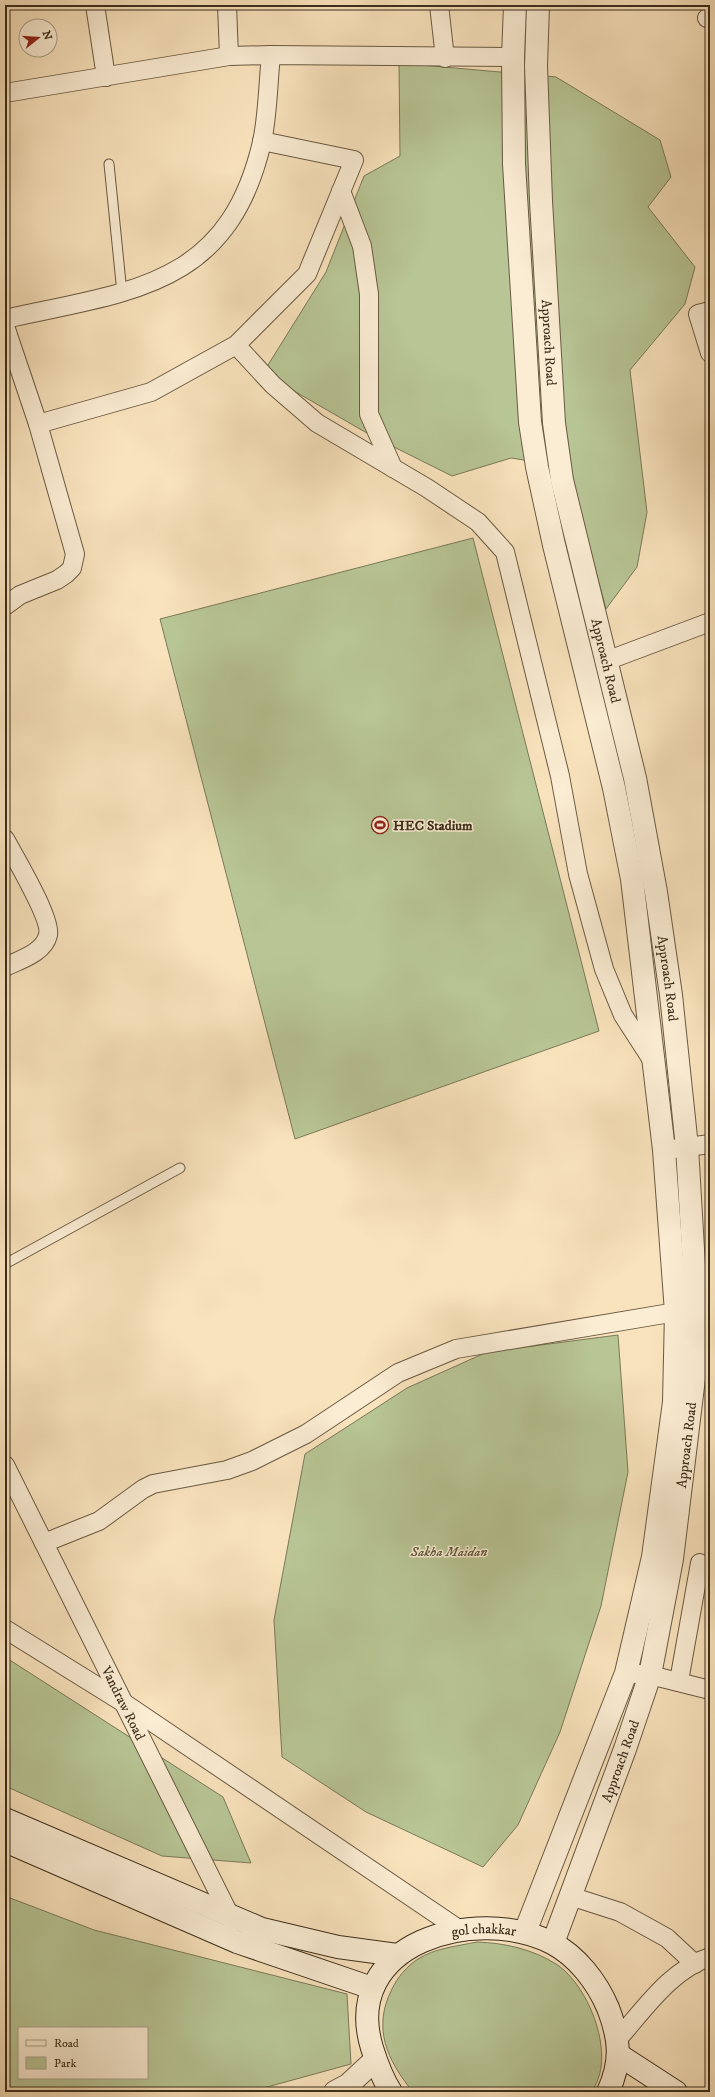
<svg xmlns="http://www.w3.org/2000/svg" width="715" height="2097" viewBox="0 0 715 2097" font-family="'IM FELL DW Pica',serif">
<style>
.green{fill:#b8c595;stroke:#7a7958;fill-rule:evenodd}
.lines{fill:none;stroke-linecap:round;stroke-linejoin:round}
.service-casing{stroke:#6a5a43;stroke-width:11}
.minor-casing{stroke:#6a5a43;stroke-width:20}
.tertiary-casing{stroke:#6a5a43;stroke-width:24}
.secondary-casing{stroke:#3b2d1a;stroke-width:24}
.service{stroke:#fbedd4;stroke-width:9}
.minor{stroke:#fbedd4;stroke-width:18}
.tertiary{stroke:#fbedd4;stroke-width:22}
.secondary{stroke:#fbedd4;stroke-width:22}
.labels{text-anchor:middle;stroke-width:3;stroke-linejoin:round;paint-order:stroke}
.street-label{font-size:14px;fill:#3b2d1a;stroke:#fbedd4}
.poi-label{font-size:14px;font-weight:bold;fill:#3b2d1a;stroke:#fbedd4;text-anchor:start}
.park-label{font-size:14px;font-style:italic;fill:#5a5339;stroke:#fbedd4}
</style>
<rect width="100%" height="100%" fill="#f9e3bd"/>
<filter id="stains"><feTurbulence type="fractalNoise" baseFrequency=".005" numOctaves="4"/><feColorMatrix values="0 0 0 0 .2 0 0 0 0 .09 0 0 0 0 .02 0 0 0 .5 -.17"/></filter>
<radialGradient id="worn" r=".72"><stop offset=".6" stop-color="#630" stop-opacity="0"/><stop offset="1" stop-color="#630" stop-opacity=".3"/></radialGradient>
<g class="green">
<path d="M 399,63 L 556,77 L 660,140 L 671,177 L 648,207 L 695,267 L 685,304 L 630,370 L 647,512 L 637,567 L 606,609 L 568,467 L 511,458 L 452,476 L 372,436 L 263,373 L 326,272 L 364,176 L 400,156 Z"/>
<path d="M 473,538 L 599,1031 L 295,1139 L 160,619 Z"/>
<path d="M 618,1335 L 628,1472 L 601,1606 L 560,1732 L 518,1825 L 483,1867 L 366,1812 L 282,1757 L 274,1620 L 305,1454 L 407,1388 L 487,1352 Z"/>
<path d="M 5,1657 L 223,1797 L 251,1863 L 162,1856 L 5,1786 Z"/>
<path d="M 5,1896 L 94,1930 L 347,1994 L 351,2064 L 249,2092 L 5,2092 ZM 19,2028 L 147,2028 L 147,2078 L 19,2078 Z"/>
<path d="M 477,1942 C 505,1943 532,1949 556,1964 C 589,1985 618,2058 591,2092 L 413,2092 C 387,2060 372,2028 392,1989 C 397,1978 407,1966 418,1959 C 435,1948 458,1946 477,1942 Z"/>
</g>
<g class="lines">
<g class="service-casing">
<g id="service">
<path d="M 109,164 L 122,293"/>
<path d="M 5,1264 L 180,1168"/>
</g>
</g>
<g class="minor-casing">
<g id="minor">
<path d="M 95,5 L 106,77"/>
<path d="M 227,5 L 229,56"/>
<path d="M 439,5 L 445,58"/>
<path d="M 707,18 L 710,17"/>
<path d="M 5,93 L 229,56 L 271,55 L 513,57"/>
<path d="M 341,191 L 362,246 L 369,294 L 369,414 L 393,468"/>
<path d="M 710,311 L 698,314 L 710,353"/>
<path d="M 5,319 C 130,291 228,288 262,142 C 268,114 268,83 271,55"/>
<path d="M 5,326 L 38,424 L 75,554 L 72,568 L 66,574 L 57,580 L 20,595 L 5,606"/>
<path d="M 236,345 L 273,385 L 317,423 L 427,488 L 478,522 L 505,552 L 560,776 L 578,874 L 604,969 L 623,1015 L 654,1063"/>
<path d="M 38,424 L 151,392 L 236,345 L 307,274 L 354,160 L 262,141"/>
<path d="M 606,661 L 710,622"/>
<path d="M 5,839 C 14,856 52,919 48,935 C 44,953 19,960 5,967"/>
<path d="M 673,1149 L 710,1144"/>
<path id="s1" d="M 5,1465 L 233,1922"/>
<path d="M 44,1543 L 99,1521 L 143,1489 L 153,1484 L 227,1470 L 252,1461 L 306,1434 L 398,1373 L 456,1349 L 676,1312"/>
<path d="M 5,1629 L 124,1703 L 460,1930"/>
<path d="M 626,1673 L 650,1675 L 710,1690"/>
<path d="M 679,1681 L 700,1563"/>
<path d="M 570,1896 L 620,1912 L 667,1938 L 695,1964"/>
<path d="M 617,2040 C 643,2011 671,1969 710,1957"/>
</g>
</g>
<g class="tertiary-casing">
<g id="tertiary">
<path d="M 515,5 L 513,57 L 514,164 L 530,422 L 537,467 L 554,545 L 614,788 L 632,879 L 664,1150 L 676,1312 L 674,1402 L 653,1557 L 626,1673 L 525,1932"/>
<path id="s2" d="M 538,5 L 536,66 L 541,201 L 554,423 L 562,480 L 635,778 L 656,892 L 671,995 L 687,1147 L 696,1300 L 694,1378 L 672,1559 L 650,1675 L 625,1749 L 553,1943"/>
<path d="M 335,2092 L 348,2085 L 375,2060"/>
</g>
</g>
<g class="secondary-casing">
<g id="secondary">
<path d="M 5,1819 L 262,1929 L 338,1947 L 397,1955"/>
<path d="M 5,1841 L 237,1942 L 372,1988"/>
<path d="M 619,2055 L 676,2092"/>
<path id="s3" d="M 391,2092 C 382,2078 377,2064 372,2048 C 340,1943 476,1904 552,1943 C 577,1956 597,1982 608,2008 C 620,2039 622,2061 608,2092"/>
</g>
</g>
<use href="#service" class="service"/>
<use href="#minor" class="minor"/>
<use href="#tertiary" class="tertiary"/>
<use href="#secondary" class="secondary"/>
</g>
<defs>
<g id="stadium-ring" transform="scale(0.9)"><circle r="9.5" fill="#fbedd4" stroke="#8f2418" stroke-width="1.5"/><path d="M0-5a6.5 5 0 1 0 0 10a6.5 5 0 1 0 0-10ZM-3.5-1.8h7v3.6h-7Z" fill="#8f2418"/></g>
</defs>
<g fill-rule="evenodd">
<use href="#stadium-ring" x="380" y="825"/>
</g>
<g class="labels">
<g class="street-label">
<text dy="5" stroke="none"><textPath href="#s2" startOffset="338">Approach Road</textPath></text>
<text dy="5" stroke="none"><textPath href="#s2" startOffset="662">Approach Road</textPath></text>
<text dy="5" stroke="none"><textPath href="#s2" startOffset="986">Approach Road</textPath></text>
<text transform="translate(686 1445) rotate(-83)" y="5">Approach Road</text>
<text dy="5" stroke="none"><textPath href="#s1" startOffset="266">Vandraw Road</textPath></text>
<text transform="translate(620 1761) rotate(-70)" y="5">Approach Road</text>
<text dy="5" stroke="none"><textPath href="#s3" startOffset="242">gol chakkar</textPath></text>
</g>
<g class="poi-label">
<text x="393" y="830">HEC Stadium</text>
</g>
<g class="park-label">
<text x="449" y="1556">Sakha Maidan</text>
</g>
</g>
<rect width="715" height="2097" fill="none" stroke="#f9e3bd" stroke-width="20"/>
<rect x="6" y="6" width="703" height="2085" fill="none" stroke="#3b2d1a" stroke-width="2"/>
<rect x="10" y="10" width="695" height="2077" fill="none" stroke="#3b2d1a"/>
<rect x="18" y="2027" width="130" height="52" fill="#fbedd4" stroke="#aea08a"/>
<rect x="26" y="2040" width="20" height="6" fill="#fbedd4" stroke="#aea08a"/>
<text x="54" y="2047" font-size="12" fill="#3b2d1a">Road</text>
<rect x="26" y="2057" width="20" height="12" fill="#b8c595" stroke="#aea08a"/>
<text x="54" y="2067" font-size="12" fill="#3b2d1a">Park</text>
<g transform="translate(38 38) rotate(73)"><circle r="19" fill="#fbedd4" stroke="#aea08a"/>
<path d="M0-3L7 15L0 10L-7 15Z" fill="#8f2418"/>
<text y="-6" font-size="11" font-weight="bold" text-anchor="middle" fill="#3b2d1a">N</text>
</g>
<rect width="100%" height="100%" filter="url(#stains)"/>
<rect width="100%" height="100%" fill="url(#worn)"/>
</svg>
